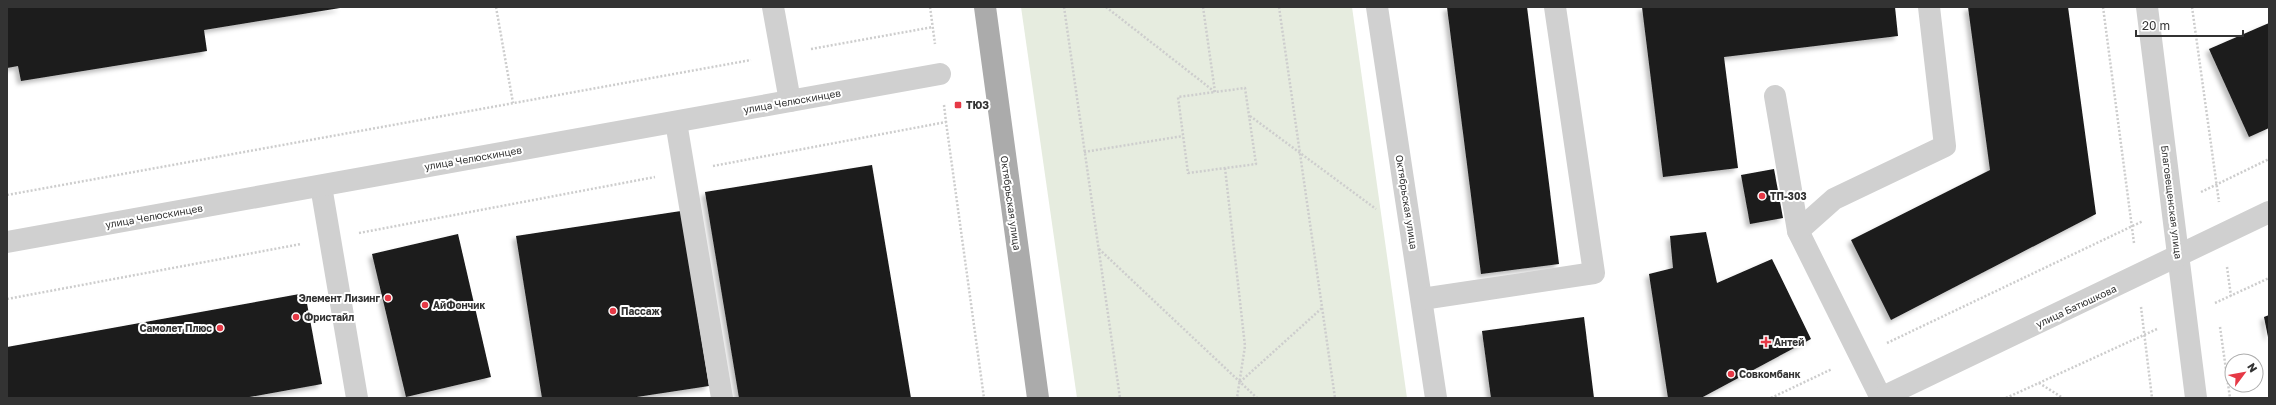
<svg xmlns="http://www.w3.org/2000/svg" width="2276" height="405" viewBox="0 0 2276 405" font-family="'Golos Text',sans-serif">
<style>
.green{fill:#e6ecdf}
.building{fill:#1a1a1a;filter:url(#shadow)}
.lines{fill:none;stroke-linecap:round;stroke-linejoin:round}
.path{stroke:#cdcdcd;stroke-width:2.5;stroke-dasharray:2 2;stroke-linecap:butt}
.minor{stroke:#d0d0d0;stroke-width:22}
.major{stroke:#ababab;stroke-width:22}
.poi-dot{fill:#e63946;stroke:#fff;stroke-width:1.5}
.labels{text-anchor:middle;stroke-width:4;stroke-linejoin:round;paint-order:stroke}
.street-label{font-size:10px;fill:#333;stroke:#fff}
.poi-label{font-size:10px;font-weight:bold;fill:#333;stroke:#fff;text-anchor:start}
</style>
<defs>
<filter id="shadow"><feDropShadow dx="-3.5" dy="3.5" stdDeviation="2" flood-color="#0004"/></filter>
</defs>
<rect width="100%" height="100%" fill="#fff"/>
<path class="green" d="M 1021,7 L 1352,7 L 1407,398 L 1077,398 Z"/>
<g class="building">
<path d="M 7,7 L 340,7 L 340,8 L 204,30 L 207,51 L 21,81 L 18,66 L 7,68 Z"/>
<path d="M 1447,7 L 1527,7 L 1559,264 L 1481,274 Z"/>
<path d="M 1642,7 L 1895,7 L 1898,36 L 1724,57 L 1738,168 L 1663,177 Z"/>
<path d="M 1968,7 L 2068,7 L 2096,214 L 1891,320 L 1851,240 L 1990,170 Z"/>
<path d="M 2269,23 L 2269,128 L 2249,137 L 2209,49 Z"/>
<path d="M 872,165 L 911,398 L 739,398 L 705,192 Z"/>
<path d="M 1774,169 L 1783,218 L 1750,224 L 1741,175 Z"/>
<path d="M 681,211 L 709,386 L 630,398 L 542,398 L 516,236 Z"/>
<path d="M 1706,232 L 1717,283 L 1772,259 L 1811,339 L 1701,398 L 1668,398 L 1649,274 L 1673,268 L 1670,236 Z"/>
<path d="M 458,234 L 491,377 L 406,397 L 372,254 Z"/>
<path d="M 305,293 L 322,384 L 244,398 L 7,398 L 7,347 Z"/>
<path d="M 2269,315 L 2269,337 L 2268,337 L 2264,317 Z"/>
<path d="M 1584,317 L 1594,398 L 1491,398 L 1482,331 Z"/>
</g>
<g class="lines">
<g class="path">
<path d="M 496,7 L 513,103"/>
<path d="M 930,7 L 935,44"/>
<path d="M 1064,7 L 1120,398"/>
<path d="M 1106,7 L 1215,92 L 1245,88 L 1256,164 L 1188,173 L 1178,97 L 1215,92"/>
<path d="M 1203,7 L 1215,92"/>
<path d="M 1279,7 L 1335,398"/>
<path d="M 2103,7 L 2134,243"/>
<path d="M 2192,7 L 2219,202"/>
<path d="M 811,49 L 933,27"/>
<path d="M 944,105 L 946,122"/>
<path d="M 1250,116 L 1376,209"/>
<path d="M 1084,152 L 1183,136"/>
<path d="M 713,166 L 946,122 L 984,398"/>
<path d="M 1225,168 L 1245,346 L 1237,398"/>
<path d="M 2201,192 L 2269,159"/>
<path d="M 7,195 L 751,60"/>
<path d="M 359,233 L 655,177"/>
<path d="M 1099,249 L 1257,398"/>
<path d="M 2227,267 L 2231,296"/>
<path d="M 7,299 L 301,244"/>
<path d="M 2215,303 L 2269,278"/>
<path d="M 2141,307 L 2152,398"/>
<path d="M 2220,327 L 2230,398"/>
<path d="M 1887,343 L 2143,221"/>
<path d="M 1240,382 L 1322,308"/>
<path d="M 2039,383 L 2063,398"/>
<path d="M 1771,398 L 1832,369"/>
<path d="M 2006,398 L 2157,329"/>
</g>
<g class="minor">
<path d="M 773,7 L 790,101"/>
<path d="M 1377,7 L 1436,398"/>
<path d="M 2147,7 L 2196,398"/>
<path d="M 1775,96 L 1798,231 L 1881,398"/>
<path d="M 676,122 L 722,398"/>
<path d="M 321,186 L 357,398"/>
<path d="M 1798,231 L 1834,199 L 1945,146 L 1929,7"/>
<path d="M 7,242 L 940,74"/>
<path d="M 1422,299 L 1594,273 L 1555,7"/>
<path d="M 1881,398 L 2269,212"/>
</g>
<path class="major" d="M 985,7 L 1038,398"/>
</g>
<g class="poi-dot">
<rect x="954" y="101" width="8" height="8" rx="2"/>
<circle cx="1762" cy="196" r="4"/>
<circle cx="388" cy="298" r="4"/>
<circle cx="425" cy="305" r="4"/>
<circle cx="613" cy="311" r="4"/>
<circle cx="296" cy="317" r="4"/>
<circle cx="220" cy="328" r="4"/>
<path d="M1764 336h4v4h4v4h-4v4h-4v-4h-4v-4h4z"/>
<circle cx="1731" cy="374" r="4"/>
</g>
<g class="labels">
<g class="street-label">
<text transform="translate(792 101) rotate(-10)" y="4">улица Челюскинцев</text>
<text transform="translate(473 158) rotate(-10)" y="4">улица Челюскинцев</text>
<text transform="translate(1407 202) rotate(81)" y="4">Октябрьская улица</text>
<text transform="translate(2172 202) rotate(83)" y="4">Благовещенская улица</text>
<text transform="translate(1011 203) rotate(82)" y="4">Октябрьская улица</text>
<text transform="translate(154 216) rotate(-10)" y="4">улица Челюскинцев</text>
<text transform="translate(2076 306) rotate(-25)" y="4">улица Батюшкова</text>
</g>
<g class="poi-label">
<text x="966" y="109">ТЮЗ</text>
<text x="1770" y="200">ТП-303</text>
<text x="380" y="302" text-anchor="end">Элемент Лизинг</text>
<text x="433" y="309">АйФончик</text>
<text x="621" y="315">Пассаж</text>
<text x="304" y="321">Фристайл</text>
<text x="212" y="332" text-anchor="end">Самолет Плюс</text>
<text x="1774" y="346">Антей</text>
<text x="1739" y="378">Совкомбанк</text>
</g>
</g>
<rect width="2276" height="405" fill="none" stroke="#333333" stroke-width="16"/>
<g transform="translate(2244 373) rotate(58)"><circle r="19" fill="#ffffff" stroke="#adadad"/>
<path d="M0-3L7 15L0 10L-7 15Z" fill="#e63946"/>
<text y="-6" font-size="11" font-weight="bold" text-anchor="middle" fill="#333333">N</text>
</g>
<path d="M2136 30v6h107v-6" fill="none" stroke="#333333" stroke-width="2"/>
<text x="2142" y="30" font-size="12" fill="#333333" stroke="#ffffff" stroke-width="3" paint-order="stroke">20 m</text>
</svg>
